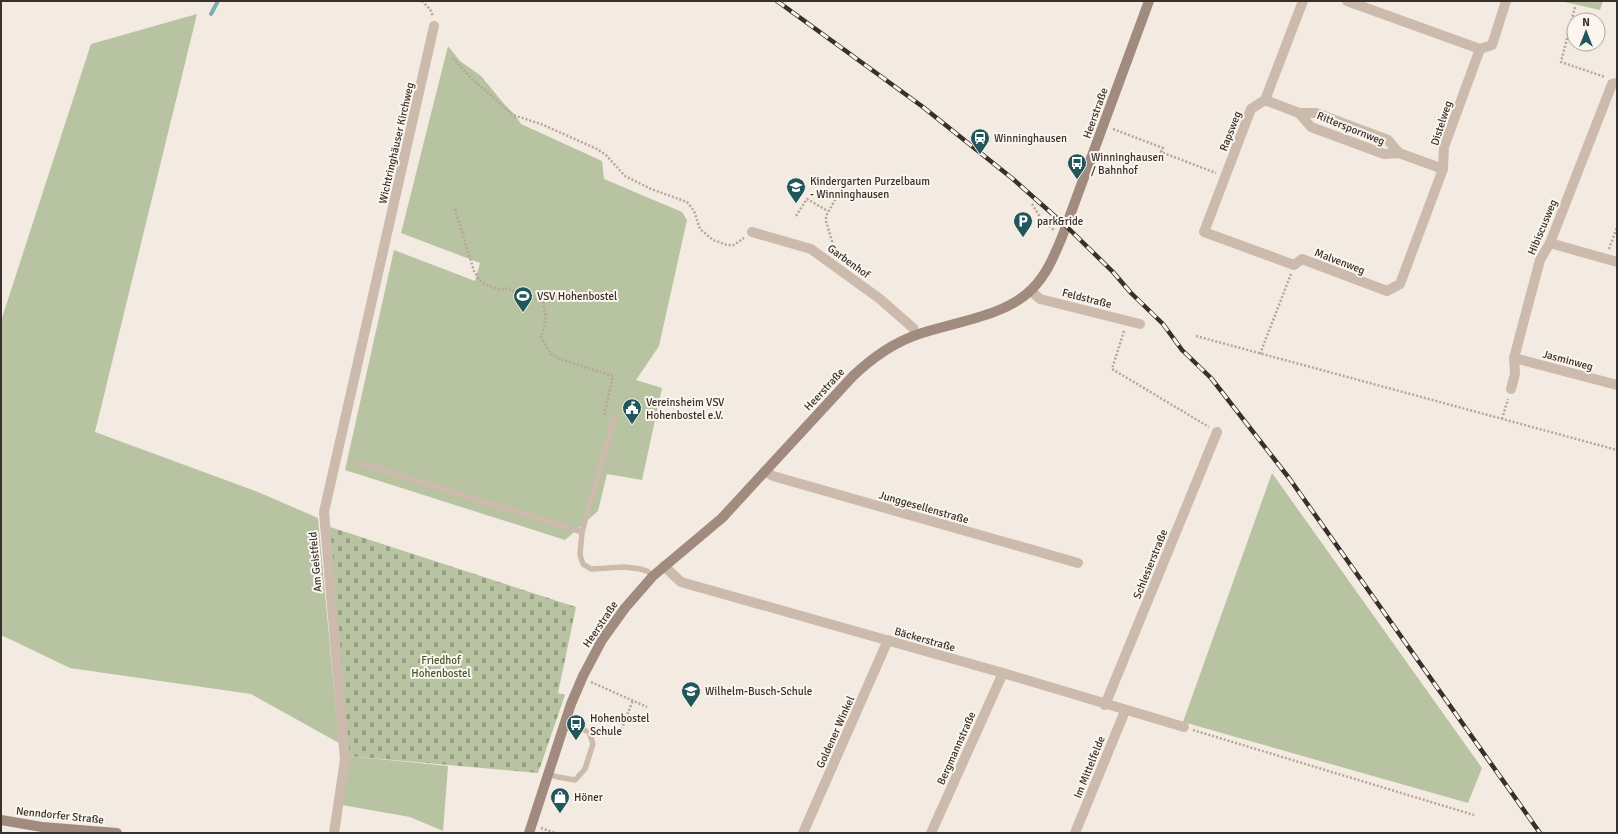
<svg xmlns="http://www.w3.org/2000/svg" width="1618" height="834" viewBox="0 0 1618 834" font-family="Signika,sans-serif">
<style>
.green{fill:#b7c3a1}
.cemetery{fill:url(#cemetery-stones)}
.lines{fill:none;stroke-linecap:round;stroke-linejoin:round}
.stream{stroke:#80adb0;stroke-width:4}
.path{stroke:#b8a597;stroke-width:2.5;stroke-dasharray:2 2;stroke-linecap:butt}
.lane{stroke:#ccbbad;stroke-width:5.5}
.street{stroke:#ccbbad;stroke-width:10}
.secondary{stroke:#a08b7e;stroke-width:10}
.rail-casing{stroke:#3a302b;stroke-width:4.5}
.rail{stroke:#faf5ee;stroke-width:3;stroke-dasharray:9;stroke-linecap:butt}
.labels{text-anchor:middle;stroke-width:4;stroke-linejoin:round;paint-order:stroke}
.street-label{font-size:11px;fill:#3a302b;stroke:#faf5ee}
.poi-label{font-size:11px;fill:#3a302b;stroke:#faf5ee;text-anchor:start}
.park-label{font-size:11px;fill:#49582f;stroke:#faf5ee}
</style>
<defs>
<pattern id="cemetery-stones" width="16" height="16" patternUnits="userSpaceOnUse"><rect width="16" height="16" fill="#b7c3a1"/><path d="M2 7V4a2 2 0 0 1 4 0v3zM10 15v-3a2 2 0 0 1 4 0v3z" fill="#969f83"/></pattern>
</defs>
<rect width="100%" height="100%" fill="#f3ebe1"/>
<g class="green">
<path d="M 1560,1 L 1603,1 L 1600,10 Z"/>
<path d="M 197,14 L 95,432 L 258,492 L 318,518 L 339,743 L 251,694 L 70,668 L 1,635 L 1,321 L 91,44 Z"/>
<path d="M 448,46 L 460,61 L 481,76 L 505,105 L 515,115 L 521,124 L 602,161 L 604,179 L 682,212 L 687,220 L 659,346 L 636,380 L 662,388 L 642,480 L 607,474 L 598,511 L 565,540 L 345,470 L 394,250 L 475,281 L 480,263 L 401,233 Z"/>
<path d="M 1272,473 L 1482,768 L 1468,803 L 1183,722 Z"/>
<path d="M 348,756 L 448,766 L 443,831 L 410,817 L 342,805 Z"/>
</g>
<path class="cemetery" d="M 327,526 L 576,607 L 558,693 L 565,695 L 538,773 L 348,756 Z"/>
<g class="lines">
<path class="stream" d="M 211,14 L 218,1"/>
<g class="path">
<path d="M 422,1 L 430,9 L 433,16"/>
<path d="M 1575,7 L 1561,62 L 1605,77"/>
<path d="M 453,58 L 471,78 L 513,115 L 541,124 L 597,149 L 606,155 L 625,176 L 651,189 L 687,202 L 694,211 L 700,229 L 713,240 L 727,245 L 734,245 L 744,238"/>
<path d="M 1113,129 L 1163,148 L 1161,152 L 1216,173"/>
<path d="M 1032,204 L 1042,220 L 1054,230"/>
<path d="M 455,209 L 474,271 L 478,278 L 484,284 L 501,290 L 505,288 L 543,302 L 546,321 L 541,337 L 551,354 L 560,359 L 613,376 L 604,415 L 606,416"/>
<path d="M 796,216 L 807,199 L 828,211"/>
<path d="M 1609,249 L 1617,227"/>
<path d="M 831,250 L 832,241 L 826,221 L 826,216 L 841,189"/>
<path d="M 1124,331 L 1112,369 L 1209,427"/>
<path d="M 1196,336 L 1617,450"/>
<path d="M 1260,354 L 1291,274"/>
<path d="M 1502,419 L 1508,399"/>
<path d="M 591,682 L 647,707"/>
<path d="M 1193,730 L 1474,815"/>
<path d="M 620,733 L 633,700"/>
<path d="M 541,828 L 555,833"/>
</g>
<g class="lane">
<path d="M 359,463 L 582,532 L 580,555 L 583,564 L 591,569 L 625,567 L 640,569 L 647,571 L 653,576"/>
<path d="M 582,532 L 614,418"/>
<path d="M 547,774 L 558,777 L 575,780 L 585,769 L 593,744 L 589,732 L 564,722"/>
</g>
<g class="street">
<path d="M 1303,1 L 1265,100 L 1251,109 L 1204,232 L 1294,265 L 1302,259 L 1387,291 L 1400,284 L 1443,169 L 1444,147 L 1480,49 L 1492,45 L 1506,1"/>
<path d="M 1347,1 L 1480,49"/>
<path d="M 1265,100 L 1299,113 L 1316,113 L 1388,140 L 1399,153 L 1443,169"/>
<path d="M 1299,113 L 1311,127 L 1384,154 L 1399,153"/>
<path d="M 752,232 L 811,249 L 880,299 L 913,328 L 916,335"/>
<path d="M 1550,243 L 1617,262"/>
<path d="M 1031,291 L 1040,299 L 1140,324"/>
<path d="M 1514,358 L 1617,385"/>
<path d="M 1511,389 L 1515,374 L 1514,358 L 1540,260 L 1550,243 L 1612,84 L 1617,83"/>
<path d="M 765,471 L 773,476 L 1078,563"/>
<path d="M 664,566 L 681,582 L 1003,673 L 1184,727"/>
<path d="M 1105,705 L 1217,432"/>
<path d="M 334,833 L 345,760 L 324,512 L 434,26"/>
<path d="M 803,833 L 888,640"/>
<path d="M 931,833 L 1003,673"/>
<path d="M 1075,833 L 1125,711"/>
</g>
<g class="secondary">
<path d="M 1,820 L 42,827 L 117,833"/>
<path d="M 529,833 L 571,704 L 583,676 L 602,640 L 625,608 L 653,576 L 722,518 L 853,376 C 872,358 891,344 916,335 C 952,322 1005,317 1032,289 C 1047,274 1054,256 1062,237 L 1149,1"/>
</g>
<g class="rail-casing">
<path id="rail" d="M 777,1 L 923,107 L 1013,179 L 1066,226 L 1113,272 L 1131,293 L 1163,324 L 1182,350 L 1211,378 L 1289,478 L 1540,833"/>
</g>
<use href="#rail" class="rail"/>
</g>
<defs>
<g id="station-pin" transform="scale(1)"><path d="M0 17L-7.5 6A9.5 9.5 0 1 1 7.5 6Z" fill="#21575b" stroke="#faf5ee"/><path d="M-3-6H3Q5-6 5-4V2Q5 4 3 4L4.5 6H3L1.5 4h-3L-3 6H-4.5L-3 4Q-5 4-5 2V-4Q-5-6-3-6ZM-3.5-4v3h7v-3ZM-3.5 1v1.5H-2V1ZM2 1v1.5H3.5V1Z" fill="#fff"/></g>
<g id="bus-pin" transform="scale(1)"><path d="M0 17L-7.5 6A9.5 9.5 0 1 1 7.5 6Z" fill="#21575b" stroke="#faf5ee"/><path d="M-5-6H5V4H4V6H2V4H-2V6H-4V4H-5ZM-3.5-4V0h7V-4ZM-3.5 1.2v1.5H-2V1.2ZM2 1.2v1.5H3.5V1.2Z" fill="#fff"/></g>
<g id="school-pin" transform="scale(1)"><path d="M0 17L-7.5 6A9.5 9.5 0 1 1 7.5 6Z" fill="#21575b" stroke="#faf5ee"/><path d="M0-5L7-2L0 1L-7-2ZM-4 1L0 2.5L4 1V4Q0 6-4 4Z" fill="#fff"/></g>
<g id="parking-pin" transform="scale(1)"><path d="M0 17L-7.5 6A9.5 9.5 0 1 1 7.5 6Z" fill="#21575b" stroke="#faf5ee"/><path d="M-3.5-5.5H1a3.5 3.5 0 0 1 0 7H-1V5.5H-3.5ZM-1-3.4V-.6H.8a1.4 1.4 0 0 0 0-2.8Z" fill="#fff"/></g>
<g id="stadium-pin" transform="scale(1)"><path d="M0 17L-7.5 6A9.5 9.5 0 1 1 7.5 6Z" fill="#21575b" stroke="#faf5ee"/><path d="M0-5a6.5 5 0 1 0 0 10a6.5 5 0 1 0 0-10ZM-3.5-1.8h7v3.6h-7Z" fill="#fff"/></g>
<g id="civic-pin" transform="scale(1)"><path d="M0 17L-7.5 6A9.5 9.5 0 1 1 7.5 6Z" fill="#21575b" stroke="#faf5ee"/><path d="M-.6-6.5H3V-4.5H.6V-3L4-1V1h2V6H-6V1h2V-1L-.6-3ZM-1.2 2.5V6h2.4V2.5Z" fill="#fff"/></g>
<g id="shop-pin" transform="scale(1)"><path d="M0 17L-7.5 6A9.5 9.5 0 1 1 7.5 6Z" fill="#21575b" stroke="#faf5ee"/><path d="M-5-2.5h2.3a2.7 3.5 0 0 1 5.4 0H5L5.5 6h-11ZM-1.5-2.5h3a1.5 2.3 0 0 0-3 0Z" fill="#fff"/></g>
</defs>
<g fill-rule="evenodd">
<use href="#station-pin" x="980" y="138"/>
<use href="#bus-pin" x="1077" y="163"/>
<use href="#school-pin" x="796" y="187"/>
<use href="#parking-pin" x="1023" y="221"/>
<use href="#stadium-pin" x="523" y="296"/>
<use href="#civic-pin" x="632" y="408"/>
<use href="#school-pin" x="691" y="691"/>
<use href="#bus-pin" x="576" y="724"/>
<use href="#shop-pin" x="560" y="797"/>
</g>
<g class="labels">
<g class="street-label">
<text transform="translate(1095 113) rotate(-70)" y="4">Heerstraße</text>
<text transform="translate(1441 123) rotate(-72)" y="4">Distelweg</text>
<text transform="translate(1351 128) rotate(22)" y="4">Ritterspornweg</text>
<text transform="translate(1230 131) rotate(-69)" y="4">Rapsweg</text>
<text transform="translate(396 143) rotate(-77)" y="4">Wichtringhäuser Kirchweg</text>
<text transform="translate(1542 227) rotate(-67)" y="4">Hibiscusweg</text>
<text transform="translate(849 261) rotate(36)" y="4">Garbenhof</text>
<text transform="translate(1340 261) rotate(21)" y="4">Malvenweg</text>
<text transform="translate(1087 298) rotate(14)" y="4">Feldstraße</text>
<text transform="translate(1568 360) rotate(15)" y="4">Jasminweg</text>
<text transform="translate(824 389) rotate(-47)" y="4">Heerstraße</text>
<text transform="translate(924 507) rotate(16)" y="4">Junggesellenstraße</text>
<text transform="translate(315 562) rotate(-95)" y="4">Am Geistfeld</text>
<text transform="translate(1150 564) rotate(-68)" y="4">Schlesierstraße</text>
<text transform="translate(600 624) rotate(-56)" y="4">Heerstraße</text>
<text transform="translate(925 639) rotate(16)" y="4">Bäckerstraße</text>
<text transform="translate(835 732) rotate(-66)" y="4">Goldener Winkel</text>
<text transform="translate(956 748) rotate(-66)" y="4">Bergmannstraße</text>
<text transform="translate(1089 767) rotate(-68)" y="4">Im Mittelfelde</text>
<text transform="translate(60 815) rotate(6)" y="4">Nenndorfer Straße</text>
</g>
<g class="poi-label">
<text x="994" y="142">Winninghausen</text>
<text x="1091" y="161">Winninghausen<tspan x="1091" dy="13">/ Bahnhof</tspan></text>
<text x="810" y="185">Kindergarten Purzelbaum<tspan x="810" dy="13">- Winninghausen</tspan></text>
<text x="1037" y="225">park&amp;ride</text>
<text x="537" y="300">VSV Hohenbostel</text>
<text x="646" y="406">Vereinsheim VSV<tspan x="646" dy="13">Hohenbostel e.V.</tspan></text>
<text x="705" y="695">Wilhelm-Busch-Schule</text>
<text x="590" y="722">Hohenbostel<tspan x="590" dy="13">Schule</tspan></text>
<text x="574" y="801">Höner</text>
</g>
<g class="park-label">
<text x="441" y="664">Friedhof<tspan x="441" dy="13">Hohenbostel</tspan></text>
</g>
</g>
<rect width="1618" height="834" fill="none" stroke="#3a302b" stroke-width="4"/>
<g transform="translate(1586 32)"><circle r="19" fill="#faf5ee" stroke="#ada6a0"/>
<path d="M0-3L7 15L0 10L-7 15Z" fill="#21575b"/>
<text y="-6" font-size="11" font-weight="bold" text-anchor="middle" fill="#3a302b">N</text>
</g>
</svg>
